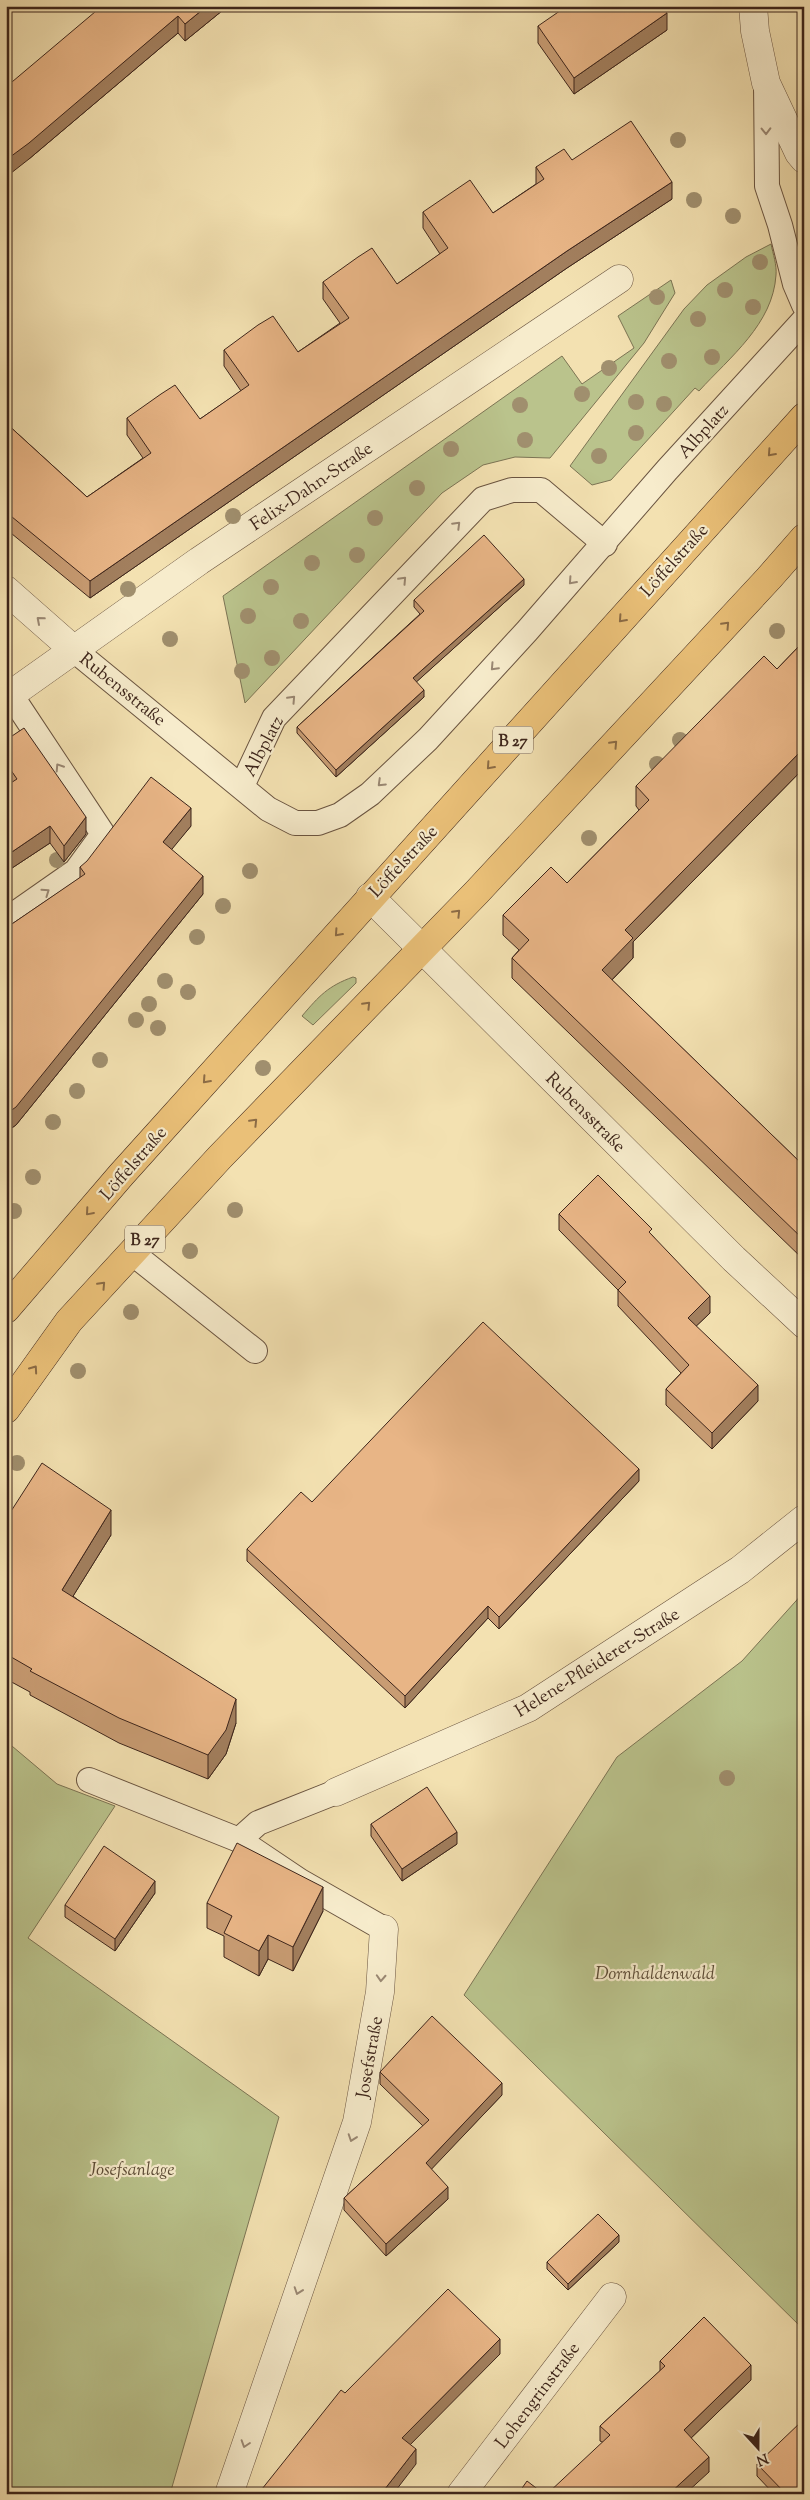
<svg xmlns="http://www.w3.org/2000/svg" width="810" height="2500" viewBox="0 0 810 2500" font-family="'Sorts Mill Goudy',serif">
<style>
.green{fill:#bac38c;stroke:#7c7454}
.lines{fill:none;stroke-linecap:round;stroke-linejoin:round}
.service-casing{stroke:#6a5440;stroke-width:26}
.minor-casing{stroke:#6a5440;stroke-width:29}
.tertiary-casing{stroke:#6a5440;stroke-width:29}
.primary-casing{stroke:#3d251b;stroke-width:29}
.service{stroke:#f7eccc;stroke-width:24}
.minor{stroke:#f7eccc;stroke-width:28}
.tertiary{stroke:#f7eccc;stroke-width:28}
.primary{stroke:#eac078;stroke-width:28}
.tree{fill:#a08f6e}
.wall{fill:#c89c73;stroke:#3d251b}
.shaded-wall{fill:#a27f5e;stroke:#3d251b}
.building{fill:#e8b586;stroke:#3d251b}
.oneway{stroke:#9a8874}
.oneway2{stroke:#8b6b45}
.labels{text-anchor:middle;stroke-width:4.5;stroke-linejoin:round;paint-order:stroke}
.shield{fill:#f7eccc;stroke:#756150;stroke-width:1}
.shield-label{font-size:16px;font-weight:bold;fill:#3d251b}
.street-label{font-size:18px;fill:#3d251b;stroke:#f7eccc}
.park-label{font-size:18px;font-style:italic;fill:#5c4c37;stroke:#f7eccc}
</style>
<rect width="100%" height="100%" fill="#f3e1b1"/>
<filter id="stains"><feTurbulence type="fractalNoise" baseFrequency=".004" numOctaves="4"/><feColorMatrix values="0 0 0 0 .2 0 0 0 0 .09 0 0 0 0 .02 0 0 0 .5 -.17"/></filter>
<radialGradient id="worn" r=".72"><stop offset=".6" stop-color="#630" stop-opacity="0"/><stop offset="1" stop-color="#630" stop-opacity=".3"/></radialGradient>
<g class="green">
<path d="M 771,244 C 773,254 777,265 776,275 C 773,324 730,357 699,391 L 695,388 L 611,480 L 592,485 L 570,466 L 684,309 L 707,285 L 746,257 Z"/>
<path d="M 671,280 L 675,293 L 644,343 L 550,458 L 515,457 L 483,465 L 442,493 L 245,703 L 223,596 L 562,356 L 582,384 L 634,348 L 618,316 Z"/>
<path d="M 353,977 L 356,978 L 356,983 L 313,1025 L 302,1016 C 319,996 328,986 353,977 Z"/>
<path d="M 804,1592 L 804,2330 L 464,1995 L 617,1757 L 742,1661 Z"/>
<path d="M 6,1741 L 57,1784 L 115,1806 L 28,1938 L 279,2117 L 170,2494 L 6,2494 Z"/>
</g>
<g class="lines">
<g class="service-casing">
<g id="service">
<path d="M 766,83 L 767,186 L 780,225 L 795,284 L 804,305"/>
<path d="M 74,650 L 268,809 L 295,823 L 318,823 L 340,815 L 370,794 L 428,739 L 527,631 L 667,470 L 804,320"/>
<path d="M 242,786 L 274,718 L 483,499 L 512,490 L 541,490 L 605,544"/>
<path d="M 6,920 L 76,871 L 103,834 L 11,695"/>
<path d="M 132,1253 L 255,1351"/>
<path d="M 89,1780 L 239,1840 L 300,1881 L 384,1929"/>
<path d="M 239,1840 L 258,1823 L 336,1792"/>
</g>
</g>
<g class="minor-casing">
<g id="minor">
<path d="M 6,590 L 74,650"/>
<path d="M 6,698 L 199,561 L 619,279"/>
<path d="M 336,1792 L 528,1708 L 740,1570 L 804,1519"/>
<path d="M 229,2494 L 357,2122 L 380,1992 L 384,1929"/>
<path d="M 461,2494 L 612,2297"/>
</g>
</g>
<g class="tertiary-casing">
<g id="tertiary">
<path d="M 753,6 L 755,31 L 766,83 L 799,153 L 804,159"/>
<path d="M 370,897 L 734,1259 L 804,1324"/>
</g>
</g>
<g class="primary-casing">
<g id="primary">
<path d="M 6,1309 L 121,1175 L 804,417"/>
<path d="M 6,1409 L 69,1321 L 220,1157 L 477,892 L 769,578 L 804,538"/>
</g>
</g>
<use href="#service" class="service"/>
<use href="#minor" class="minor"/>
<use href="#tertiary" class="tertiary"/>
<use href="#primary" class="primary"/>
</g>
<g class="tree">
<circle cx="678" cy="140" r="8"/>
<circle cx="694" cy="200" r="8"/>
<circle cx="733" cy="216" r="8"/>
<circle cx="760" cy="262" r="8"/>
<circle cx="725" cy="290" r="8"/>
<circle cx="657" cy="297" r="8"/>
<circle cx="753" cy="307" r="8"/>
<circle cx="698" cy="319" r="8"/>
<circle cx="712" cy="357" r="8"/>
<circle cx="669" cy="361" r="8"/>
<circle cx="609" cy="368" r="8"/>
<circle cx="582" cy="394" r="8"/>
<circle cx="636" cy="402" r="8"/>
<circle cx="664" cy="404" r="8"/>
<circle cx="520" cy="405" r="8"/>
<circle cx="636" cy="433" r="8"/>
<circle cx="525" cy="440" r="8"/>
<circle cx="451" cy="449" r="8"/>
<circle cx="599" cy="456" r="8"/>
<circle cx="417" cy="488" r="8"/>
<circle cx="233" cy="516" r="8"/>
<circle cx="375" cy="518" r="8"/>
<circle cx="357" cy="555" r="8"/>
<circle cx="312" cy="563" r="8"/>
<circle cx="271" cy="587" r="8"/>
<circle cx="128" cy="589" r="8"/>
<circle cx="248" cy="616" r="8"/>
<circle cx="301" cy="621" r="8"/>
<circle cx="777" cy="631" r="8"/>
<circle cx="170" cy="639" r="8"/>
<circle cx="272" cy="658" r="8"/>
<circle cx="242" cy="671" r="8"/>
<circle cx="680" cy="740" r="8"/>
<circle cx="657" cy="764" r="8"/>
<circle cx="589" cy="838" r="8"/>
<circle cx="57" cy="860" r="8"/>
<circle cx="250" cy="871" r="8"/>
<circle cx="223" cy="906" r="8"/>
<circle cx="197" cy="937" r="8"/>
<circle cx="165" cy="981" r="8"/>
<circle cx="188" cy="992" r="8"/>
<circle cx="149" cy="1004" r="8"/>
<circle cx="136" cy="1020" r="8"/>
<circle cx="158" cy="1028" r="8"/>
<circle cx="100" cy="1060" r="8"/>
<circle cx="263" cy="1068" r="8"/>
<circle cx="77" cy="1091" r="8"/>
<circle cx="53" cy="1122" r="8"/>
<circle cx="33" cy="1177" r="8"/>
<circle cx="235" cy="1210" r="8"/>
<circle cx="14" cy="1211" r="8"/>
<circle cx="190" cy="1251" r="8"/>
<circle cx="131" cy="1312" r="8"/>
<circle cx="78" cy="1371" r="8"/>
<circle cx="17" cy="1463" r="8"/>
<circle cx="727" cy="1778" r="8"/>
</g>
<g class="wall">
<path d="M 102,6 L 228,6 L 185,41 L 178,33 L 29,159 Z"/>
<path d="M 538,26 L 667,30 L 574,94 L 538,43 Z"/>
<path d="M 572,160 L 672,199 L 567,268 L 90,598 L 6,529 L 6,423 L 87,497 L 143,458 L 127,435 L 127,418 L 200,419 L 241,391 L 224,366 L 224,350 L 298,352 L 340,323 L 323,299 L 323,282 L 397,284 L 440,254 L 423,228 L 423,212 L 493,213 L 536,184 L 536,167 Z"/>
<path d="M 524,585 L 416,682 L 424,697 L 336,777 L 297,733 L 297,727 L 420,614 L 414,607 L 414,600 Z"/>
<path d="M 804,641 L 804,768 L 633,942 L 633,958 L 612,980 L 804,1166 L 804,1260 L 512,978 L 512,958 L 519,950 L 503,935 L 503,915 L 567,883 L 639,810 L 636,806 L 636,786 L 777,669 Z"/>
<path d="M 6,740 L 86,834 L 64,862 L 50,843 L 6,872 L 6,786 L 9,784 L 6,780 Z"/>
<path d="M 191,826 L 171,849 L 203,894 L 16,1125 L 6,1132 L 6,928 L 80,878 L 80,867 Z"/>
<path d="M 559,1214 L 652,1235 L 710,1313 L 696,1326 L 758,1401 L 712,1449 L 666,1405 L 666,1389 L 681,1373 L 618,1306 L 618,1290 L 559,1230 Z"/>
<path d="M 639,1481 L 499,1629 L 488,1618 L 405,1708 L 247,1561 L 247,1549 L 312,1502 Z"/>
<path d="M 6,1519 L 111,1535 L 73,1596 L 236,1723 L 226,1754 L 208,1779 L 119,1743 L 30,1695 L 30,1692 L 6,1679 Z"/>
<path d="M 371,1824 L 457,1844 L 402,1881 L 371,1836 Z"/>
<path d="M 155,1893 L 115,1951 L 65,1917 L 65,1905 Z"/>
<path d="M 207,1903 L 323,1911 L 293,1971 L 268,1959 L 259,1976 L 224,1957 L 224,1936 L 207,1928 Z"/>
<path d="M 380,2072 L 502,2095 L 431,2169 L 448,2199 L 386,2256 L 344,2210 L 344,2198 L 423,2126 L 380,2084 Z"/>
<path d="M 619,2242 L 568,2290 L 547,2269 L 547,2262 Z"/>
<path d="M 660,2361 L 751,2380 L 691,2438 L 709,2472 L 602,2442 L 600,2441 L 600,2426 L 660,2371 Z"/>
<path d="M 757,2464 L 804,2494 L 774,2494 L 757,2476 Z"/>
</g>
<g class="shaded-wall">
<path d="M 207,6 L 228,6 L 185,41 L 185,24 Z"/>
<path d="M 667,13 L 667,30 L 574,94 L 574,78 Z"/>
<path d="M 178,16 L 178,33 L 29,159 L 6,177 L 6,160 Z"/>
<path d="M 672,182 L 672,199 L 567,268 L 90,598 L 90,581 L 567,251 Z"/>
<path d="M 524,579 L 524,585 L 413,685 L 413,678 Z"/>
<path d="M 10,652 L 10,669 L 6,672 L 6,655 Z"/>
<path d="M 424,690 L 424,697 L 336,777 L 336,770 Z"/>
<path d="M 804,748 L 804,768 L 633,942 L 633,958 L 602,990 L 602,970 L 625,930 Z"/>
<path d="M 191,808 L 191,826 L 163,860 L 163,842 Z"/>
<path d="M 86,817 L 86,834 L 64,862 L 64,846 Z"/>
<path d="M 50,826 L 50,843 L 6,872 L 6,856 Z"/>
<path d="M 203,876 L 203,894 L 16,1125 L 6,1132 L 6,1114 Z"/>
<path d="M 710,1296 L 710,1313 L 688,1334 L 688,1318 Z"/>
<path d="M 758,1385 L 758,1401 L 712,1449 L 712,1433 Z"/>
<path d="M 639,1469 L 639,1481 L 499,1629 L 499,1617 Z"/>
<path d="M 111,1510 L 111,1535 L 62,1614 L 62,1590 Z"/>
<path d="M 488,1606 L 488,1618 L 405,1708 L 405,1696 Z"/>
<path d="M 236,1699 L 236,1723 L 226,1754 L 208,1779 L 208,1755 Z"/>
<path d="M 457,1832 L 457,1844 L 402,1881 L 402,1869 Z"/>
<path d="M 155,1881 L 155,1893 L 115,1951 L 115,1939 Z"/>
<path d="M 323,1887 L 323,1911 L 293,1971 L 293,1947 Z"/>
<path d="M 268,1935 L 268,1959 L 259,1976 L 259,1951 Z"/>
<path d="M 502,2083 L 502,2095 L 426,2175 L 426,2163 Z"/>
<path d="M 448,2187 L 448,2199 L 386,2256 L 386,2244 Z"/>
<path d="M 619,2235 L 619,2242 L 568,2290 L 568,2284 Z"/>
<path d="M 500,2339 L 500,2354 L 402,2453 L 402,2438 Z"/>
<path d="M 751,2365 L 751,2380 L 684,2445 L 684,2430 Z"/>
<path d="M 416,2449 L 416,2464 L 393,2494 L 381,2494 Z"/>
<path d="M 709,2457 L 709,2472 L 685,2494 L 669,2494 Z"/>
</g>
<g class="building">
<path d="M 102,6 L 207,6 L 185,24 L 178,16 L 29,143 L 6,160 L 6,87 Z"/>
<path d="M 567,6 L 662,6 L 667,13 L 574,78 L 538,26 Z"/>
<path d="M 631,121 L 672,182 L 567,251 L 90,581 L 6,512 L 6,423 L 87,497 L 151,453 L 127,418 L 161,394 L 175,385 L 200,419 L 249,385 L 224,350 L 258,325 L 273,316 L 298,352 L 349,318 L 323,282 L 358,257 L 372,248 L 397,284 L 448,248 L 423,212 L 470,180 L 493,213 L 544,179 L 536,167 L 564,149 L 572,160 Z"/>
<path d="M 484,535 L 524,579 L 413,678 L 424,690 L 336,770 L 297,727 L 424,611 L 414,600 Z"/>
<path d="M 6,627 L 10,652 L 6,655 Z"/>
<path d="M 804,641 L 804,748 L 625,930 L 633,938 L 602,970 L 804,1166 L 804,1240 L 512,958 L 529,940 L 503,915 L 551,867 L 567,883 L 649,800 L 636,786 L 764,656 L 777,669 Z"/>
<path d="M 24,728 L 86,817 L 64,846 L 50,826 L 6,856 L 6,786 L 17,779 L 6,763 L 6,740 Z"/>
<path d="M 151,777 L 191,808 L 163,842 L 203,876 L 16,1107 L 6,1114 L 6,928 L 85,874 L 80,867 L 87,861 Z"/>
<path d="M 598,1175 L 652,1229 L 649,1232 L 710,1296 L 688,1318 L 758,1385 L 712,1433 L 666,1389 L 689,1365 L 618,1290 L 626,1282 L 559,1214 Z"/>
<path d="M 483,1322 L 639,1469 L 499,1617 L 488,1606 L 405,1696 L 247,1549 L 301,1492 L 312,1502 Z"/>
<path d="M 42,1463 L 111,1510 L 62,1590 L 236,1699 L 226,1730 L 208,1755 L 119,1718 L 30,1671 L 32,1669 L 6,1654 L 6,1519 Z"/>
<path d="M 427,1787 L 457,1832 L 402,1869 L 371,1824 Z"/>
<path d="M 237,1843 L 323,1887 L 293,1947 L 268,1935 L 259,1951 L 224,1933 L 232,1916 L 207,1903 Z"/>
<path d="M 104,1846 L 155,1881 L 115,1939 L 65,1905 Z"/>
<path d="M 432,2016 L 502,2083 L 426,2163 L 448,2187 L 386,2244 L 344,2198 L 429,2120 L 380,2072 Z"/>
<path d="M 598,2214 L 619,2235 L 568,2284 L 547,2262 Z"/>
<path d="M 448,2289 L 500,2339 L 402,2438 L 416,2449 L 381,2494 L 258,2494 L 341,2390 L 345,2393 Z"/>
<path d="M 704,2317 L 751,2365 L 684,2430 L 709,2457 L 669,2494 L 547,2494 L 610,2435 L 600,2426 L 665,2366 L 660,2361 Z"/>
<path d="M 802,2421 L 804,2423 L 804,2494 L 786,2494 L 757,2464 Z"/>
<path d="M 527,2481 L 544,2494 L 518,2494 Z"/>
</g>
<defs><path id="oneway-chevron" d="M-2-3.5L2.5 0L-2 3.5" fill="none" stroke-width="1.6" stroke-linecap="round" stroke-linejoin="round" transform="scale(1.25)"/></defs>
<g class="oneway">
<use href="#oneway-chevron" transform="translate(766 131) rotate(89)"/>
<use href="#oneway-chevron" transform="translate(457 525) rotate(-45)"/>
<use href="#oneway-chevron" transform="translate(403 580) rotate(-47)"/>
<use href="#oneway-chevron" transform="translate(572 581) rotate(132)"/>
<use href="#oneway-chevron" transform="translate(40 620) rotate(-139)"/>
<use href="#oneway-chevron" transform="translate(494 667) rotate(133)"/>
<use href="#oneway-chevron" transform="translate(292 699) rotate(-47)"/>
<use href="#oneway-chevron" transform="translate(59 767) rotate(-123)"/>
<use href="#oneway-chevron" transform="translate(381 783) rotate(136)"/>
<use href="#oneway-chevron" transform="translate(46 892) rotate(-35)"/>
<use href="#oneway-chevron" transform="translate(381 1978) rotate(93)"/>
<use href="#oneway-chevron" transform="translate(352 2138) rotate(109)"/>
<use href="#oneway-chevron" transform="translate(298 2291) rotate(109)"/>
<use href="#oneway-chevron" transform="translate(245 2444) rotate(108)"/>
</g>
<g class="oneway2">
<use href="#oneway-chevron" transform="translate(771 453) rotate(132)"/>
<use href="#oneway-chevron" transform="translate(622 619) rotate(132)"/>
<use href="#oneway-chevron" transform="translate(726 625) rotate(-47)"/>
<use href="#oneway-chevron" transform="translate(614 744) rotate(-47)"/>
<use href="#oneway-chevron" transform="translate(490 766) rotate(132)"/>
<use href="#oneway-chevron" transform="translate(457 913) rotate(-46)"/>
<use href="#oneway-chevron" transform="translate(338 933) rotate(132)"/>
<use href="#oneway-chevron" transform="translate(367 1005) rotate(-46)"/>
<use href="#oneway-chevron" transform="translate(206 1080) rotate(132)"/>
<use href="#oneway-chevron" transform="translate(254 1122) rotate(-46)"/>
<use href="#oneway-chevron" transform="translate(89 1212) rotate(131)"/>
<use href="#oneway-chevron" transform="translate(102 1285) rotate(-47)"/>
<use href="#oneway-chevron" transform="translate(34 1369) rotate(-55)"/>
</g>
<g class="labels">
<g class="shield">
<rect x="493" y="726.5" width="40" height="27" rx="4"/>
<rect x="125" y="1225.5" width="40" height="27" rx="4"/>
</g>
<g class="shield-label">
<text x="513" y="746">B 27</text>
<text x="145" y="1245">B 27</text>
</g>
<g class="street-label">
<text transform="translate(703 431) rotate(-48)" y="6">Albplatz</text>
<text transform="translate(311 486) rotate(-34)" y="6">Felix-Dahn-Straße</text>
<text transform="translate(674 560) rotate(-48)" y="6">Löffelstraße</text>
<text transform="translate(123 689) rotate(39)" y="6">Rubensstraße</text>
<text transform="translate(263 746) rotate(-62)" y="6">Albplatz</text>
<text transform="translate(403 861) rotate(-47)" y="6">Löffelstraße</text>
<text transform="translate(586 1112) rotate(45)" y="6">Rubensstraße</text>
<text transform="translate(133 1163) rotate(-49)" y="6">Löffelstraße</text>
<text transform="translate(597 1662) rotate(-32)" y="6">Helene-Pfleiderer-Straße</text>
<text transform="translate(369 2057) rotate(-80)" y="6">Josefstraße</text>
<text transform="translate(537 2395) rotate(-53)" y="6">Lohengrinstraße</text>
</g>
<g class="park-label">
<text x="655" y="1979">Dornhaldenwald</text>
<text x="132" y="2175">Josefsanlage</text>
</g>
</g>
<rect width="810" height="2500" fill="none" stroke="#f3e1b1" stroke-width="25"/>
<rect x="8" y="8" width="795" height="2485" fill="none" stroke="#3d251b" stroke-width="2.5"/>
<rect x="12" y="12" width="785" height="2475" fill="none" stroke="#3d251b"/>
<g transform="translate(758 2448) rotate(159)" stroke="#f7eccc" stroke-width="4" paint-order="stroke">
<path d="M0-4L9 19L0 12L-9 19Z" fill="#3d251b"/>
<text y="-8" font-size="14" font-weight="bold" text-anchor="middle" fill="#3d251b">N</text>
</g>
<rect width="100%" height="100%" filter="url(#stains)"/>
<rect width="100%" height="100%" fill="url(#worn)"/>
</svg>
